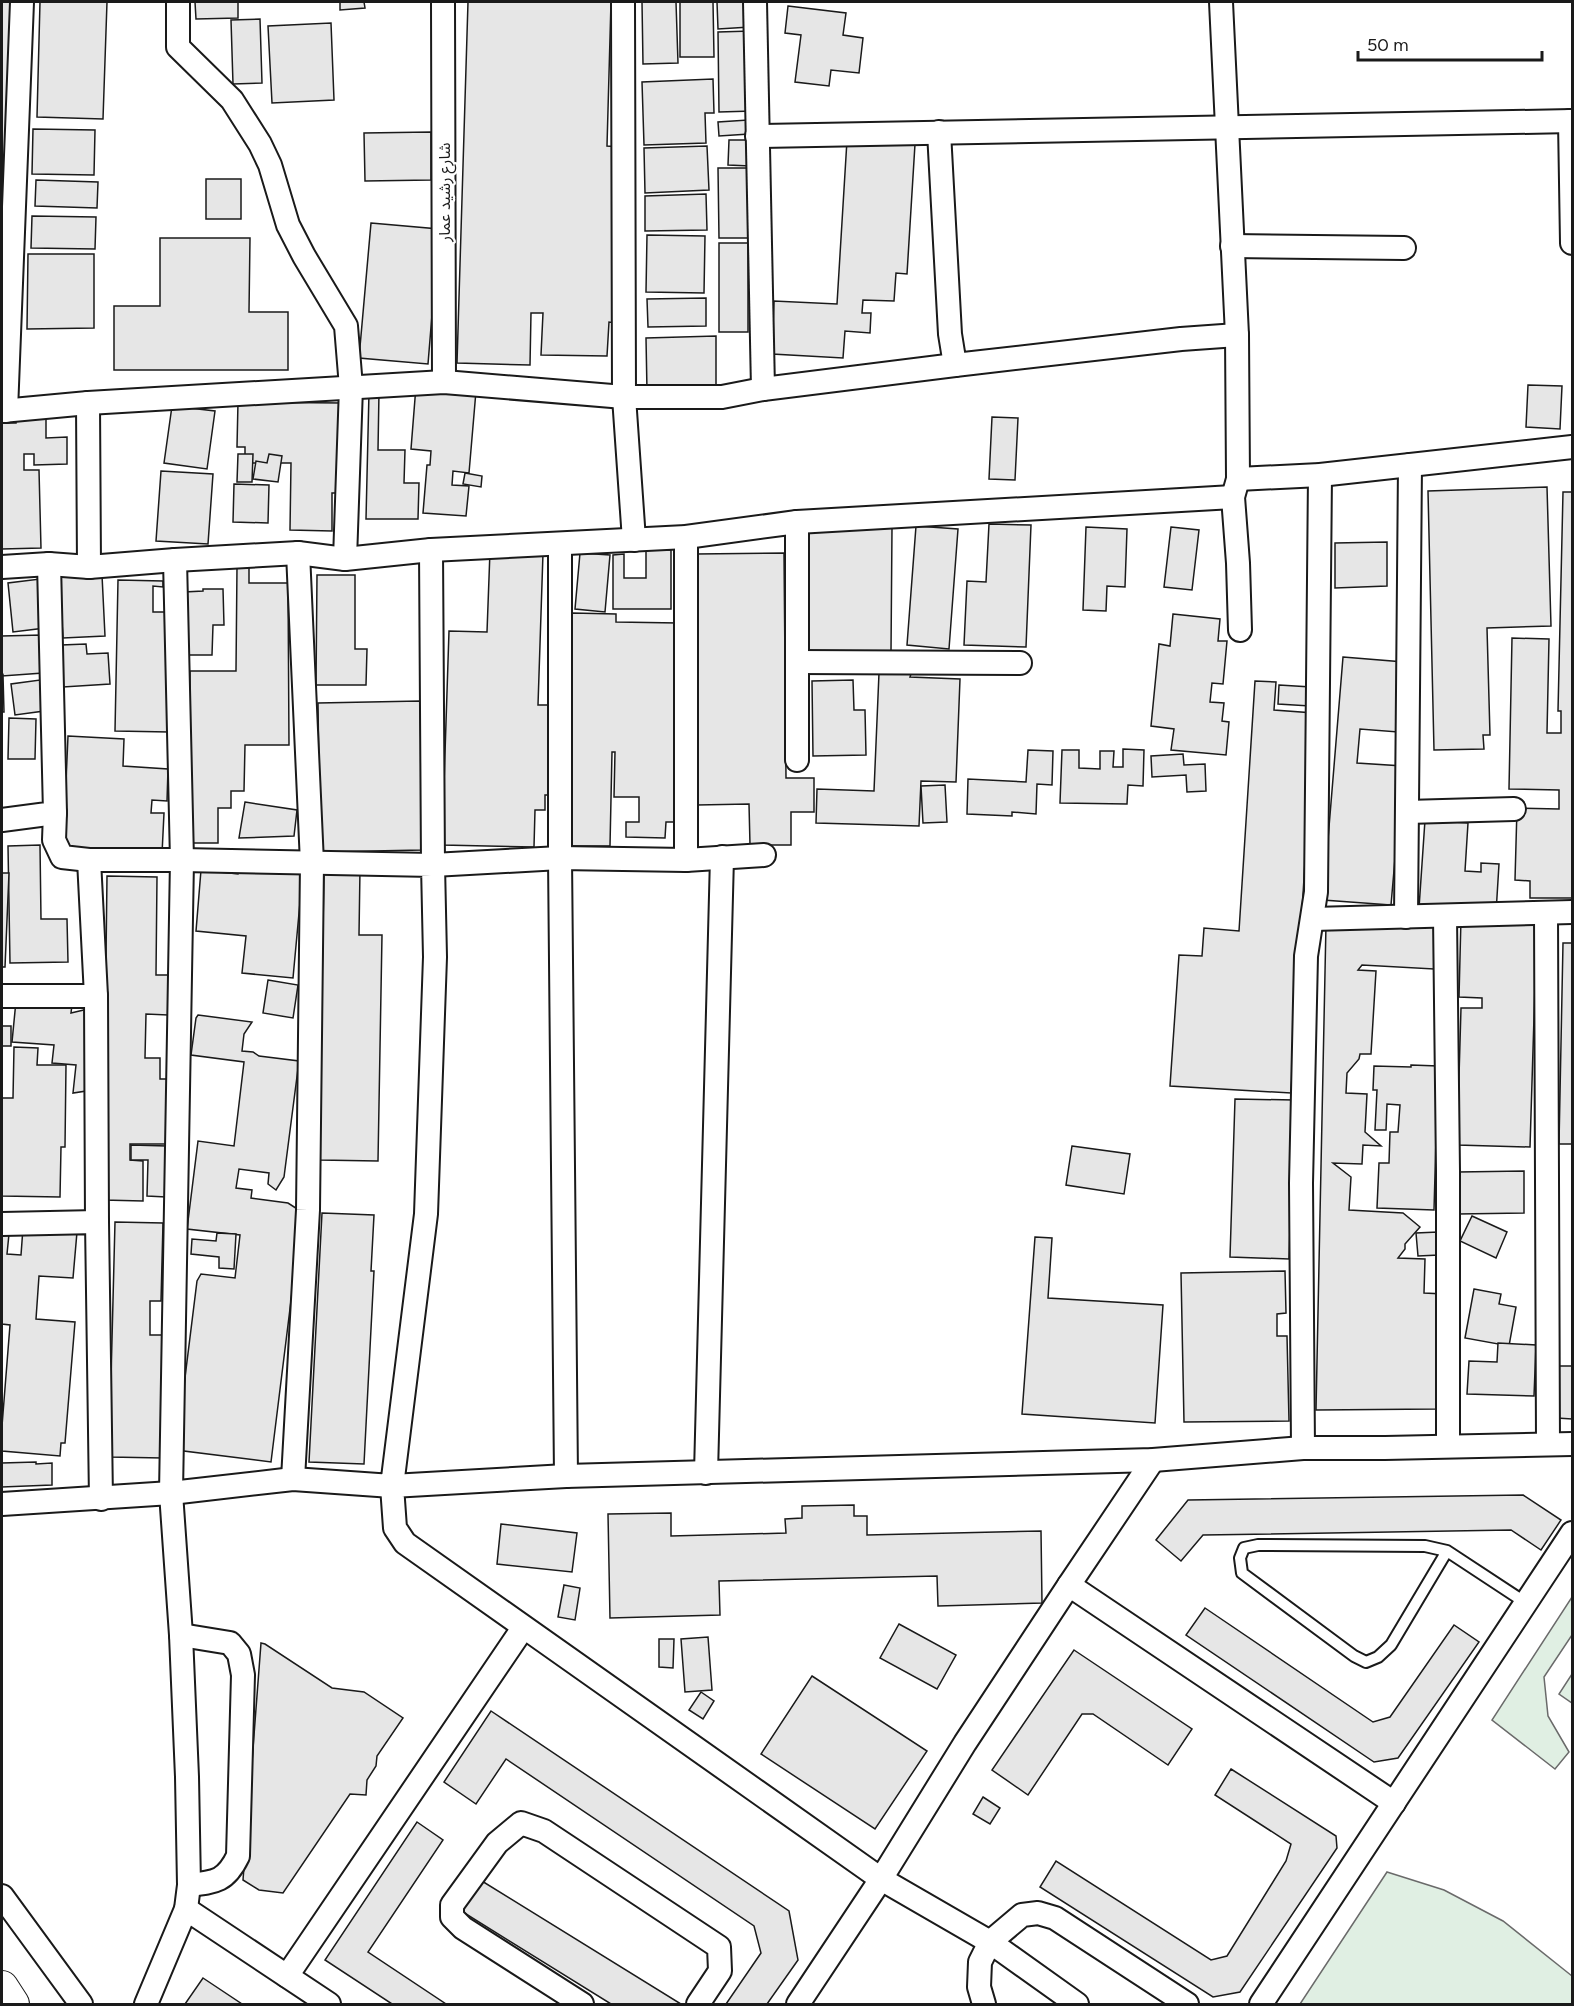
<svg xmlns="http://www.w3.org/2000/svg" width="1574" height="2006" viewBox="0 0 1574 2006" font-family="Figtree,'Noto Sans Arabic',sans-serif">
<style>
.green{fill:#e0efe3;stroke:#6a6a6a;stroke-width:1.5}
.building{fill:#e6e6e6;stroke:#1a1a1a;stroke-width:1.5}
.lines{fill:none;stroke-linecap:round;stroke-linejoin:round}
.service-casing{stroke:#1a1a1a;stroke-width:14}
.minor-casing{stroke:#1a1a1a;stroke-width:26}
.secondary-casing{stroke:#1a1a1a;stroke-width:34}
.service{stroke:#fff;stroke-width:10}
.minor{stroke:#fff;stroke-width:22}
.secondary{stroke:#fff;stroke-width:32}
.labels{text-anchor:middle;stroke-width:4.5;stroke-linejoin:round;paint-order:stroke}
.street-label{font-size:16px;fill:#1a1a1a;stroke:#fff}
</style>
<rect width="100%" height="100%" fill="#fff"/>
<g class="green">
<path d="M 1572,1597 L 1572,1635 L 1544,1677 L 1548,1716 L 1569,1752 L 1555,1769 L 1492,1720 Z"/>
<path d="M 1572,1674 L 1572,1703 L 1559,1694 Z"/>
<path d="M 1387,1872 L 1444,1890 L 1503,1921 L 1572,1976 L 1572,2004 L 1300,2004 Z"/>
</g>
<g class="building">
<path d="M 2,2 L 12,2 L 2,280 Z"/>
<path d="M 40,2 L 107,2 L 103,119 L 37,117 Z"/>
<path d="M 195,2 L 238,2 L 238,18 L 196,19 Z"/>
<path d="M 340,2 L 364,2 L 365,8 L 340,10 Z"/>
<path d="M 468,2 L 611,2 L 607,146 L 622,147 L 616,323 L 609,322 L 607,356 L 541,355 L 543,313 L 531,313 L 530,365 L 457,363 Z"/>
<path d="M 642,2 L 676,2 L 678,63 L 643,64 Z"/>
<path d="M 680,2 L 713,2 L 714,57 L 680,57 Z"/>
<path d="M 717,2 L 749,2 L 750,27 L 718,29 Z"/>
<path d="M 788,6 L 846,13 L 843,35 L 863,38 L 859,73 L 831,70 L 829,86 L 795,82 L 801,35 L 785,33 Z"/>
<path d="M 260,19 L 262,83 L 233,84 L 231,20 Z"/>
<path d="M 331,23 L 334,100 L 272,103 L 268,26 Z"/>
<path d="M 751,31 L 753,111 L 719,112 L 718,32 Z"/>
<path d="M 713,79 L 714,113 L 705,113 L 706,143 L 644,145 L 642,82 Z"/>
<path d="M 748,120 L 749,134 L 719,136 L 718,122 Z"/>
<path d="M 33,129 L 95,130 L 94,175 L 32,174 Z"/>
<path d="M 431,132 L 431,180 L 365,181 L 364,133 Z"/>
<path d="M 729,140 L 751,140 L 750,166 L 728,165 Z"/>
<path d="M 847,140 L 915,144 L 907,274 L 896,273 L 894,301 L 863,300 L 862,313 L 871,313 L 870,333 L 845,331 L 843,358 L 772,354 L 774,301 L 837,304 Z"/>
<path d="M 707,146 L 709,190 L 645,193 L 644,148 Z"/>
<path d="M 718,168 L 747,168 L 749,238 L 719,238 Z"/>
<rect x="206" y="179" width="35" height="40"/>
<path d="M 36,180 L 98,182 L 97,208 L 35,206 Z"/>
<path d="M 706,194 L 707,230 L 645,231 L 645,196 Z"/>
<path d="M 32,216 L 96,217 L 95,249 L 31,248 Z"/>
<path d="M 371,223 L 439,229 L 428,364 L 359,358 Z"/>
<path d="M 647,235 L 705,236 L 704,293 L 646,292 Z"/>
<path d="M 160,238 L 250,238 L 249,312 L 288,312 L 288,370 L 114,370 L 114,306 L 160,306 Z"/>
<rect x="719" y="243" width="29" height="89"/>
<path d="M 28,254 L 94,254 L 94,328 L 27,329 Z"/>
<path d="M 706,298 L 706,326 L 648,327 L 647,299 Z"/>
<path d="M 716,336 L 716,390 L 647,391 L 646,338 Z"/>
<path d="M 1528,385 L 1562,386 L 1560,429 L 1526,427 Z"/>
<path d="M 416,386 L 476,391 L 469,473 L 453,471 L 452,485 L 469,486 L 466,516 L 423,513 L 427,465 L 430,465 L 431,451 L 411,449 Z"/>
<path d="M 369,392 L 379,392 L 378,450 L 405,450 L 404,483 L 419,483 L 418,519 L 366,519 Z"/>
<path d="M 238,402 L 343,403 L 342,493 L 332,493 L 332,531 L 290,530 L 291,463 L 245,463 L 245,447 L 237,447 Z"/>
<path d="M 172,406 L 215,411 L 207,469 L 164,463 Z"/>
<path d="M 46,414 L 46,438 L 67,437 L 67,464 L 34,465 L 34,454 L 24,454 L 24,470 L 39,470 L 41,548 L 2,549 L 2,423 L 16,423 L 16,415 Z"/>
<path d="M 992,417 L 1018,418 L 1015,480 L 989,479 Z"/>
<path d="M 238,454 L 253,454 L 252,482 L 237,482 Z"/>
<path d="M 269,454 L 282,456 L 278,482 L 253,479 L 256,461 L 267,463 Z"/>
<path d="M 1572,458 L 1572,898 L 1530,898 L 1530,881 L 1515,880 L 1517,808 L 1559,809 L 1559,790 L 1509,789 L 1512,638 L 1549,639 L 1547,733 L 1561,733 L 1561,711 L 1558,711 L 1563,492 L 1572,492 Z"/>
<path d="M 161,471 L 213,474 L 208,544 L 156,541 Z"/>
<path d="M 465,473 L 482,476 L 481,487 L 463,484 Z"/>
<path d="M 234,484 L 269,485 L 268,523 L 233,522 Z"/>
<path d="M 1547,487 L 1551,626 L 1487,628 L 1490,735 L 1483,735 L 1484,749 L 1434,750 L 1428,491 Z"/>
<path d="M 989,524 L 1031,525 L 1026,647 L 964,645 L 967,581 L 986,582 Z"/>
<path d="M 916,526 L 958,529 L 949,649 L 907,645 Z"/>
<path d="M 804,527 L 892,528 L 891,652 L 803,651 Z"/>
<path d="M 1086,527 L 1127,529 L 1125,587 L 1107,586 L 1106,611 L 1083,610 Z"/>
<path d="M 1171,527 L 1199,530 L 1192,590 L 1164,587 Z"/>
<path d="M 1387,542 L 1387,586 L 1335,588 L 1335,543 Z"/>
<path d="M 646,550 L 671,550 L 671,609 L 613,609 L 613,555 L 624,554 L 624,578 L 646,578 Z"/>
<path d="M 490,551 L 543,553 L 538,705 L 551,705 L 548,795 L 545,795 L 545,810 L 535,810 L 534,847 L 442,845 L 449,631 L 487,632 Z"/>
<path d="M 580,553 L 610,555 L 605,612 L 575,609 Z"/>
<path d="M 784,553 L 786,778 L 814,778 L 814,812 L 791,812 L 791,845 L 750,845 L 749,804 L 697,805 L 696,554 Z"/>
<path d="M 237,567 L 249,567 L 249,583 L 288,583 L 289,745 L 245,745 L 244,791 L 231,791 L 231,808 L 218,808 L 218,843 L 189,843 L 190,671 L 236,671 Z"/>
<path d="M 102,575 L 105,636 L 63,638 L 59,577 Z"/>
<path d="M 317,575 L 355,575 L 355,649 L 367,649 L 366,685 L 316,685 Z"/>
<path d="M 40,579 L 45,628 L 13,632 L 8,583 Z"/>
<path d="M 118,580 L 163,581 L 163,587 L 153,586 L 153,612 L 172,612 L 169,732 L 115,731 Z"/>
<path d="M 203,589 L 223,589 L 224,625 L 213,625 L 212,655 L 184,655 L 184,592 L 203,591 Z"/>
<path d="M 572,613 L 616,614 L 616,622 L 678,623 L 674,822 L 666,822 L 665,838 L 626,837 L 626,822 L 639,822 L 639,797 L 614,797 L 615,752 L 612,752 L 610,846 L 567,846 Z"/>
<path d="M 1173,614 L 1220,619 L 1218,641 L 1227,641 L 1223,684 L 1212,683 L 1210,702 L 1224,703 L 1222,721 L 1229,722 L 1226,755 L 1171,750 L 1174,729 L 1151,726 L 1159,644 L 1170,646 Z"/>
<path d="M 42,635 L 43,673 L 2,676 L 2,636 Z"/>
<path d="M 86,644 L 87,654 L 108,653 L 110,684 L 63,687 L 61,645 Z"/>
<path d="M 1343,657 L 1404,662 L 1398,732 L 1360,729 L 1357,763 L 1403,766 L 1391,905 L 1323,900 Z"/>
<path d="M 879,673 L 911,674 L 910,677 L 960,679 L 956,782 L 921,781 L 919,826 L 816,823 L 817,789 L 874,791 Z"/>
<path d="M 3,675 L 4,712 L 2,712 L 2,676 Z"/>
<path d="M 40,680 L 44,711 L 15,715 L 11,684 Z"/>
<path d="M 853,680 L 854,710 L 865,710 L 866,755 L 813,756 L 812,681 Z"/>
<path d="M 1255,681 L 1276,682 L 1274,710 L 1314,713 L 1291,1093 L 1170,1086 L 1179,955 L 1202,956 L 1204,928 L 1239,931 Z"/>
<path d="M 1279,685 L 1311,687 L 1310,706 L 1278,704 Z"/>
<path d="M 420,701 L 423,850 L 320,852 L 318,703 Z"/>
<path d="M 9,718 L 36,719 L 35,759 L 8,759 Z"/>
<path d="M 68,736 L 124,739 L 123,766 L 168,769 L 167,801 L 152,800 L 151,813 L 164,813 L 162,854 L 63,850 Z"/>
<path d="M 1123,749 L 1144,750 L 1143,786 L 1128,785 L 1127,804 L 1060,803 L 1062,750 L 1079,750 L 1079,768 L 1100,769 L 1100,751 L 1114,751 L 1113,767 L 1123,767 Z"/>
<path d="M 1028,750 L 1053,751 L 1052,785 L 1037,784 L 1036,814 L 1012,812 L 1012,816 L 967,814 L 968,779 L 1026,782 Z"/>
<path d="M 1183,754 L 1184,765 L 1205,764 L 1206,791 L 1187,792 L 1186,775 L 1152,777 L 1151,756 Z"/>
<path d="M 945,785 L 947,822 L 923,823 L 921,786 Z"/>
<path d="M 245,802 L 297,810 L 294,836 L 239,838 Z"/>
<path d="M 1425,820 L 1468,823 L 1465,871 L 1481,872 L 1481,863 L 1499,864 L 1496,913 L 1419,908 Z"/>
<path d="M 40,845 L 41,919 L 67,919 L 68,962 L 10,963 L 8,846 Z"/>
<path d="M 239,864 L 303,870 L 293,978 L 242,973 L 246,936 L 196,931 L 201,870 L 238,874 Z"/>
<path d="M 324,869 L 360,869 L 359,935 L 382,935 L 378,1161 L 319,1160 Z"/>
<path d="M 2,873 L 9,873 L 5,967 L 2,967 Z"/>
<path d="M 107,876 L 157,877 L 156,975 L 169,975 L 168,1015 L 146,1014 L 145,1058 L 160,1058 L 160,1079 L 171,1079 L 170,1144 L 130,1144 L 130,1160 L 143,1161 L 143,1201 L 103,1200 Z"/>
<path d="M 1461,918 L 1537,920 L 1530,1147 L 1457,1145 L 1461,1008 L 1482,1008 L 1482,998 L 1459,997 Z"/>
<path d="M 1326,924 L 1436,927 L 1434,969 L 1362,965 L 1358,970 L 1376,971 L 1371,1054 L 1360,1054 L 1359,1059 L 1347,1073 L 1346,1093 L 1367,1094 L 1365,1132 L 1381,1146 L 1363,1145 L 1362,1164 L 1333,1163 L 1351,1177 L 1349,1210 L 1403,1213 L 1420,1227 L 1405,1244 L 1405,1249 L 1398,1258 L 1425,1259 L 1424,1293 L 1444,1294 L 1437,1409 L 1316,1410 Z"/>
<path d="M 1563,943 L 1572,943 L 1572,1144 L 1559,1144 Z"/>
<path d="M 268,980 L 298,985 L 293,1018 L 263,1013 Z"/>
<path d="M 16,1001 L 72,1005 L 71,1013 L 88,1009 L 86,1091 L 73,1093 L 76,1065 L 52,1063 L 54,1045 L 12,1042 Z"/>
<path d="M 198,1015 L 252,1022 L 244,1034 L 242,1051 L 253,1052 L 259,1056 L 299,1061 L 284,1177 L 276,1190 L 268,1184 L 269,1173 L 239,1169 L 236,1188 L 252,1190 L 251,1198 L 288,1203 L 302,1212 L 271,1462 L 176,1450 L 197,1281 L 201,1274 L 235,1278 L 240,1235 L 187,1229 L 198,1141 L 234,1146 L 244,1062 L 191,1055 L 196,1018 Z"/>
<rect x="2" y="1026" width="9" height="20"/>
<path d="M 14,1047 L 38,1048 L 37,1065 L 66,1065 L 65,1147 L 61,1147 L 60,1197 L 2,1196 L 2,1098 L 13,1098 Z"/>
<path d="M 1411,1065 L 1438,1066 L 1434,1210 L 1377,1208 L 1379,1163 L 1389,1163 L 1390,1132 L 1398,1132 L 1400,1105 L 1387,1104 L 1386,1130 L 1375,1130 L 1377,1090 L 1373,1090 L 1374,1066 L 1411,1067 Z"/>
<path d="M 1235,1099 L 1294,1100 L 1289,1259 L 1230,1257 Z"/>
<path d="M 131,1145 L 167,1146 L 166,1197 L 147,1196 L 148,1160 L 131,1160 Z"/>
<path d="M 1072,1146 L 1130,1154 L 1124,1194 L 1066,1185 Z"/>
<path d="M 1524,1171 L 1524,1213 L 1458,1214 L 1458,1172 Z"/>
<path d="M 322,1213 L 374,1215 L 371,1271 L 374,1271 L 364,1464 L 309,1462 Z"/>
<path d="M 1472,1216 L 1507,1232 L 1496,1258 L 1460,1241 Z"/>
<path d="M 115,1222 L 163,1223 L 161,1301 L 150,1301 L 150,1335 L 166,1335 L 163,1458 L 109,1457 Z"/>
<path d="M 23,1228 L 77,1232 L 73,1278 L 39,1276 L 36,1319 L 75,1322 L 65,1443 L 61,1443 L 60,1456 L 2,1451 L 2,1426 L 10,1325 L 2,1324 L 2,1233 L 9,1234 L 7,1254 L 21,1255 Z"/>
<path d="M 1438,1232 L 1439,1255 L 1418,1256 L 1416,1233 Z"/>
<path d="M 217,1233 L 236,1234 L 234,1269 L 219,1268 L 219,1257 L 191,1254 L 192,1239 L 216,1241 Z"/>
<path d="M 1035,1237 L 1052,1238 L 1048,1298 L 1163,1305 L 1155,1423 L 1022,1414 Z"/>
<path d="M 1285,1271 L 1286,1313 L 1277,1314 L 1277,1336 L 1287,1336 L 1289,1421 L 1184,1422 L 1181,1273 Z"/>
<path d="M 1474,1289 L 1501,1294 L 1499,1304 L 1516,1307 L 1509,1346 L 1465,1338 Z"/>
<path d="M 1498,1343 L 1536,1345 L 1534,1396 L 1467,1394 L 1469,1361 L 1497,1362 Z"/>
<path d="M 1558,1366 L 1572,1366 L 1572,1419 L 1557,1418 Z"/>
<path d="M 36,1462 L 36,1464 L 52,1463 L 52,1485 L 2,1487 L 2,1463 Z"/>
<path d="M 1523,1495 L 1561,1520 L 1541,1550 L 1511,1530 L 1203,1535 L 1181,1561 L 1156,1540 L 1188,1500 Z"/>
<path d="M 854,1505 L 854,1516 L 867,1516 L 867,1535 L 1041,1531 L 1042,1603 L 938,1606 L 937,1576 L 719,1581 L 720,1615 L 610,1618 L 608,1514 L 671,1513 L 671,1536 L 786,1533 L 785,1519 L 802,1518 L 802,1506 Z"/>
<path d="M 501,1524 L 577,1533 L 572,1572 L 497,1564 Z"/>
<path d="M 564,1585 L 580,1588 L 575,1620 L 558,1617 Z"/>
<path d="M 1205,1608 L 1373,1722 L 1390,1717 L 1454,1625 L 1479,1642 L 1398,1758 L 1374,1762 L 1186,1635 Z"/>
<path d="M 899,1624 L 956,1655 L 937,1689 L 880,1658 Z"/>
<path d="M 708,1637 L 712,1690 L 685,1692 L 681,1639 Z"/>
<path d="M 659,1639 L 674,1639 L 673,1668 L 659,1667 Z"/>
<path d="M 261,1643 L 265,1644 L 332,1688 L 364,1692 L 403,1718 L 377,1756 L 376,1766 L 367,1780 L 366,1795 L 350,1794 L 283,1893 L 259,1890 L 243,1880 Z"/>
<path d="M 1074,1650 L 1192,1729 L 1168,1765 L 1093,1714 L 1082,1714 L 1028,1795 L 992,1770 Z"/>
<path d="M 812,1676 L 927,1751 L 875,1829 L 761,1754 Z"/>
<path d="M 701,1692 L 714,1701 L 703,1719 L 689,1710 Z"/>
<path d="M 491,1711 L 789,1911 L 798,1960 L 767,2004 L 726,2004 L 761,1953 L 754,1926 L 506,1759 L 476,1804 L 444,1782 Z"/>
<path d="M 1231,1769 L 1336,1836 L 1337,1848 L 1240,1992 L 1213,1997 L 1040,1887 L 1056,1861 L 1211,1960 L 1227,1956 L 1286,1861 L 1291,1844 L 1215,1795 Z"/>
<path d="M 983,1797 L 1000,1808 L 990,1824 L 973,1814 Z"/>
<path d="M 417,1822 L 443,1840 L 368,1952 L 446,2004 L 392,2004 L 325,1960 Z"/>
<path d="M 477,1878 L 681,2004 L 611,2004 L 458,1909 Z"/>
<path d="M 203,1978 L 242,2004 L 185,2004 Z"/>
</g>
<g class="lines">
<g class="service-casing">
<path id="service" d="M 1447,1551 L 1391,1645 L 1378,1657 L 1366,1662 L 1354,1656 L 1242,1573 L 1240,1558 L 1244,1548 L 1258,1545 L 1425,1546 L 1447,1551 L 1526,1603"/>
</g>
<g class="minor-casing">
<g id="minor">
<path d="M 178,2 L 178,47 L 232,100 L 260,144 L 270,165 L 288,225 L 304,256 L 346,326 L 351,387 L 345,559"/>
<path d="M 443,2 L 444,382"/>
<path d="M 623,2 L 624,397 L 634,540"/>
<path d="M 755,2 L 763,389"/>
<path d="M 1221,2 L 1237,335 L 1238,479 L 1233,497 L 1238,563 L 1240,630"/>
<path d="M 1570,121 L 1572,243"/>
<path d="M 939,132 L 950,334 L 955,365 L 1181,339 L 1237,335"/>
<path d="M 757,136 L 1572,121"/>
<path d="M 1232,246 L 1404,248"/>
<path d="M 88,403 L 89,567"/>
<path d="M 2,411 L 88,403 L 444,382 L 624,397 L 722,397 L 763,389 L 955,365"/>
<path d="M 6,411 L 22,2"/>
<path d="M 1238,479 L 1320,475 L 1572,447"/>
<path d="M 686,537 L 686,860"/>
<path d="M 560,545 L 560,858 L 566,1476"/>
<path d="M 431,550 L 433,865 L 560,858 L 686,860 L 764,855"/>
<path d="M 2,567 L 49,564 L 89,567 L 175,560 L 298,553 L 345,559 L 431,550 L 686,537 L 797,522 L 1233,497"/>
<path d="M 797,662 L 1020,663"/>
<path d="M 797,760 L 797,522"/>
<path d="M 1407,812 L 1514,809"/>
<path d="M 55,813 L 54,840 L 62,857 L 89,860"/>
<path d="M 2,820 L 55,813 L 49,564"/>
<path d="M 1546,913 L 1548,1444"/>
<path d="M 1445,916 L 1448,1171 L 1448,1446"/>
<path d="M 1406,917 L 1410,465"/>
<path d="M 1313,919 L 1572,912"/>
<path d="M 2,996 L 96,996 L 89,860 L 182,860 L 433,865 L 435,957 L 426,1214 L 392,1486 L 293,1479 L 171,1493 L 2,1504"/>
<path d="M 96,996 L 97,1222"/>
<path d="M 2,1224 L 97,1222 L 101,1499"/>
<path d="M 1303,1448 L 1301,1183 L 1306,956 L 1316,892 L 1320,475"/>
<path d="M 706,1473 L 722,857"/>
<path d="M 293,1479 L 308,1210 L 312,863 L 298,553"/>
<path d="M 1069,1585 L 1394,1803"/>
<path d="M 181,1635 L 230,1643 L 239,1654 L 243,1675 L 238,1856 C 226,1881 216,1882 189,1885"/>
<path d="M 2,1896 L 81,2004"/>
<path d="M 186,1909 L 329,2004"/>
<path d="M 287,1976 L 523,1628"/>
<path d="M 146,2004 L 186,1909 L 189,1885 L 187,1777 L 181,1635 L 171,1493 L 182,860 L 175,560"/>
<path d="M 582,2004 L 463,1928 L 452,1917 L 452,1905 L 497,1843 L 521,1823 L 544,1831 L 719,1947 L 720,1971 L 698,2004"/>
<path d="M 798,2004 L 881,1879 L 965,1743 L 1069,1585 L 1153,1460"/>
<path d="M 984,2004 L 979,1987 L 980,1962 L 990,1942 L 1022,1915 L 1038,1913 L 1055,1918 L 1187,2004"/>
<path d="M 1077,2004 L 990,1942 L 881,1879 L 405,1543 L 395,1528 L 392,1486 L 566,1476 L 1153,1460 L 1303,1448 L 1385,1448 L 1572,1444"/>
<path d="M 1261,2004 L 1572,1533"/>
</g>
</g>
<g class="secondary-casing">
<path id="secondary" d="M 2,1987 L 13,2004"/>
</g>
<use href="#service" class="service"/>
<use href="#minor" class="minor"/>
<use href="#secondary" class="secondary"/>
</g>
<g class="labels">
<g class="street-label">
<text transform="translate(444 192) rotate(-90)" y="6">شارع رشيد عمار</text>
</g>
</g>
<rect width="1574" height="2006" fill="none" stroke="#1a1a1a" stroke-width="6"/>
<path d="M1358 51v9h184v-9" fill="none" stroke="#1a1a1a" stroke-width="3"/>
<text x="1367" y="51" font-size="18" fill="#1a1a1a" stroke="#ffffff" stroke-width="4.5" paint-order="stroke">50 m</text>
</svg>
